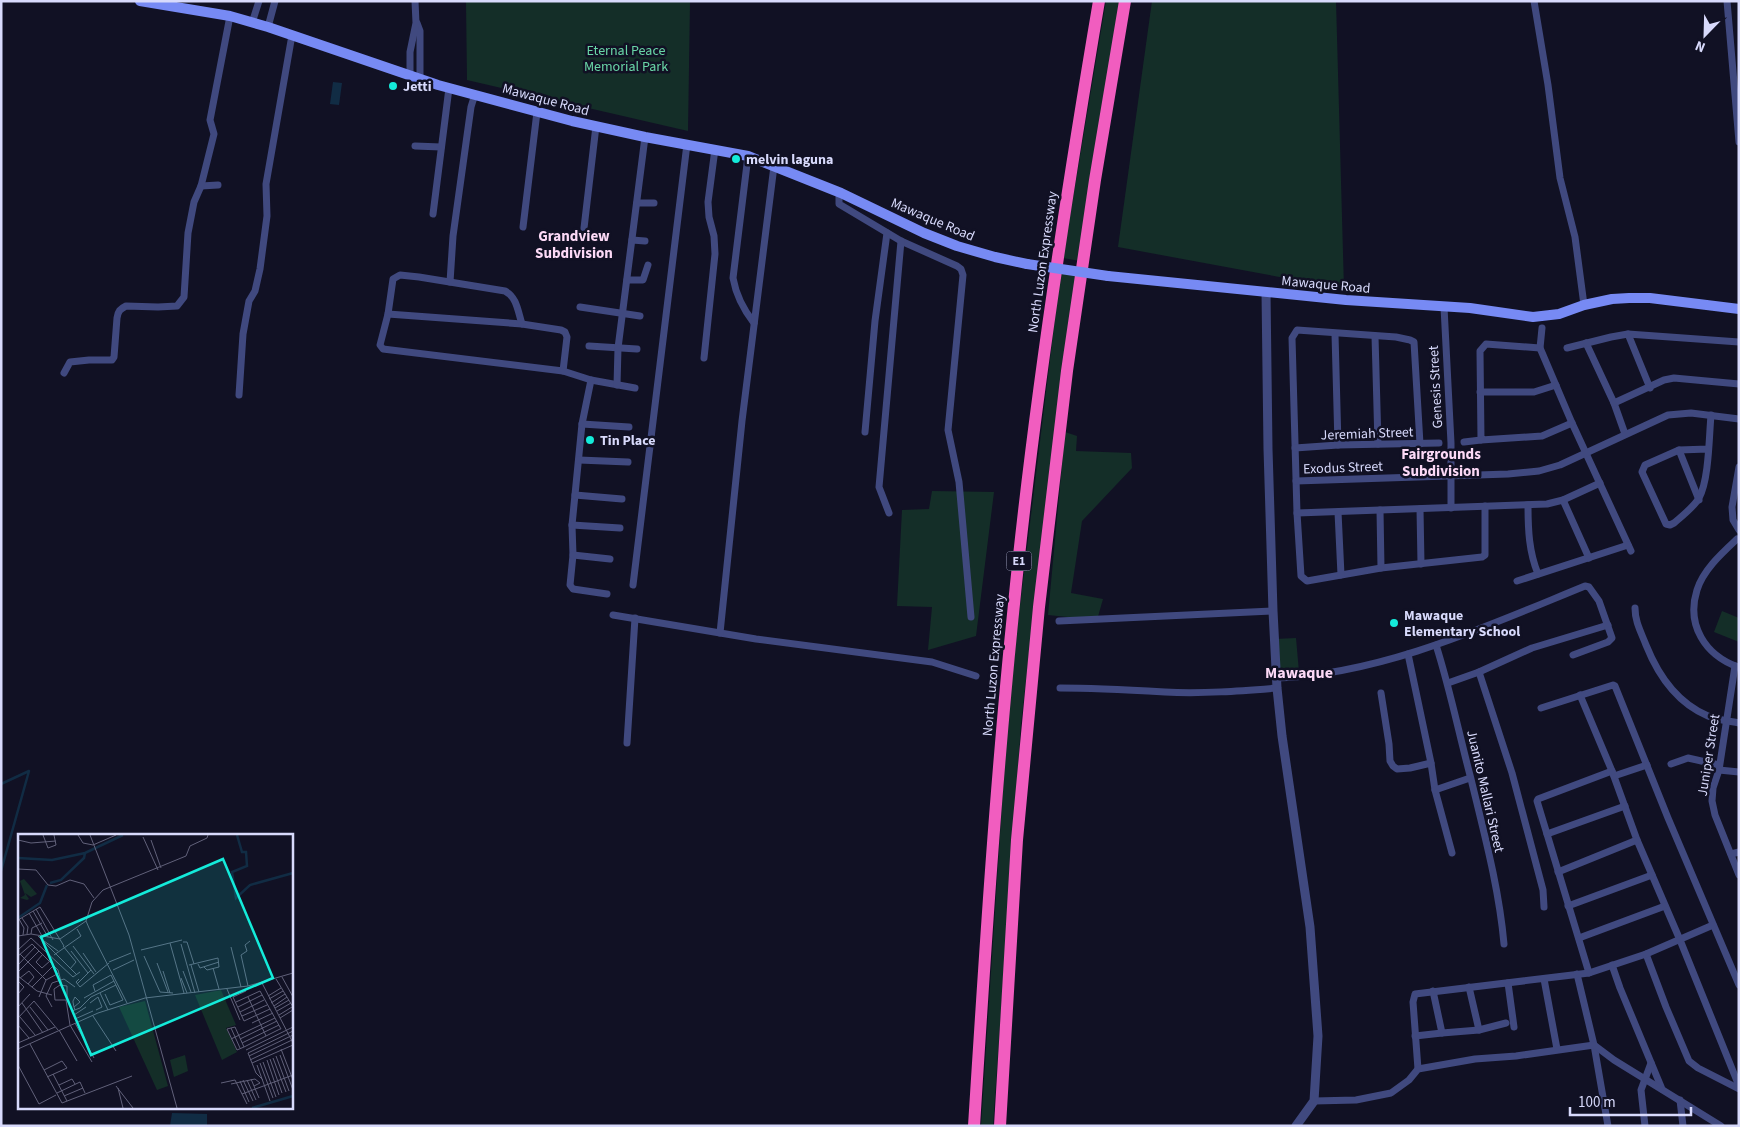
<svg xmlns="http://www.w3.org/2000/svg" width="1740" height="1127" viewBox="0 0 1740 1127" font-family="'Source Sans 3',sans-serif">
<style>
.green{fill:#142e28}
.water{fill:#112c44}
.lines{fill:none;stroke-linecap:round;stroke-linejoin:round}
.stream{stroke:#112c44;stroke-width:2.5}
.minor{stroke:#40497f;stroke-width:7}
.tertiary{stroke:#40497f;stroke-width:9}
.secondary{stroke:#778af4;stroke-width:10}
.motorway{stroke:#f15dbf;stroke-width:12}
.secondary-bridge{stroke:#778af4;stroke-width:10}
.poi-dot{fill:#14ebda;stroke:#111124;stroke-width:2}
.labels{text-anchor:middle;stroke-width:5;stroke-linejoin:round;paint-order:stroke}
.shield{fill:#111124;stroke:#9c9ebb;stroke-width:1}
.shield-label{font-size:12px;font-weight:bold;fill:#d8dafc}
.park-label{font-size:14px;fill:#69d6a7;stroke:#111124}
.poi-label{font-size:14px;font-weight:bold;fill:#d8dafc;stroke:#111124;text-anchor:start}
.street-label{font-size:14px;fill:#d8dafc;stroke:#111124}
.neighbourhood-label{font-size:15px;font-weight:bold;fill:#fcd9f6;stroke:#111124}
.quarter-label{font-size:16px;font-weight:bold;fill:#fcd9f6;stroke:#111124}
.inset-river{fill:none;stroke:#112c44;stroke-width:2.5}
.inset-road{fill:none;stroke:#61617a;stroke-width:1}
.view{fill:#14ebda;fill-opacity:0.15;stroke:#14ebda;stroke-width:2.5}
.inset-edge{fill:none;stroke:#d8dafc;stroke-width:2.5}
</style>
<rect width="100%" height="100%" fill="#111124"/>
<g class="green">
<path d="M 466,1 L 690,1 L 688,131 L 467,80 Z"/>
<path d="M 1106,1 L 1121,1 L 1080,261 L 1063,258 Z"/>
<path d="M 1152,1 L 1336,1 L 1344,289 L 1118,247 Z"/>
<path d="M 1061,269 L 1078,272 L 1032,626 L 1021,724 L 993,1126 L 981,1126 L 1007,727 L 1018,622 Z"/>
<path d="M 1065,432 L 1077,436 L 1076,451 L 1131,453 L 1132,468 L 1082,521 L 1071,593 L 1103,599 L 1097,620 L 1048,615 Z"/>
<path d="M 932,491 L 994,492 L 976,636 L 928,650 L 932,607 L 897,606 L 902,510 L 929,509 Z"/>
<path d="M 1722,611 L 1739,618 L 1739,642 L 1714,632 Z"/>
<path d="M 1296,638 L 1299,672 L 1278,674 L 1275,639 Z"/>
</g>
<g class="water">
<path d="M 333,82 L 342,83 L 339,105 L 330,104 Z"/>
<path d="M 172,1113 L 207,1114 L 207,1126 L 170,1126 Z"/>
</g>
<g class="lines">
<path class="stream" d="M 1,784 L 29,771 L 1,871"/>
<g class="minor">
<path d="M 1534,1 L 1548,85 L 1560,178 L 1575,237 L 1584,305"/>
<path d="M 1727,1 L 1739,142"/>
<path d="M 252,23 L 259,1"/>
<path d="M 417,23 L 420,31 L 420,79"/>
<path d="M 268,27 L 275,1"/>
<path d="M 410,75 L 410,52 L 416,23 L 415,1"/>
<path d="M 415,146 L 441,147"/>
<path d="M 748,156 L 733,278 C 736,295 743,309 754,323"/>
<path d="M 201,186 L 218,185"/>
<path d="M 841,193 L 839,197 L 839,204 L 901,241 L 957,266 L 961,269 L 963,275 L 948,430 L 959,482 L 971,617"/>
<path d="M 637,203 L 654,203"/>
<path d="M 433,214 L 449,88"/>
<path d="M 523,227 L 537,112"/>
<path d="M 584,228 L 596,126"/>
<path d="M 632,240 L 645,241"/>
<path d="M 627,280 L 643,280 L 648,265"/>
<path d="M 450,282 L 453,236 L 471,107 L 475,94"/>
<path d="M 580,307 L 640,316"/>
<path d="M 1444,307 L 1451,443 L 1451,508"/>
<path d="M 388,314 L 522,324 L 561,330 L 565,332 L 567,337 L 563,371"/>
<path d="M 522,324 C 518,312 517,297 505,291 L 419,277 L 400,275 L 393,279 L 388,314 L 380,345 L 383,349 L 563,371 L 591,380 L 635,388"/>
<path d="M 1542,328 L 1540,348 L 1543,355 L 1572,423 L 1631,551"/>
<path d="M 1335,334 L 1338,445"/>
<path d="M 1628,334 L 1650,388"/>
<path d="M 1375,336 L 1378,444"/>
<path d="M 1586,343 L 1614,403 L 1625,434"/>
<path d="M 589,346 L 637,349"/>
<path d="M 1540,348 L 1486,344 L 1480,351 L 1481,440 L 1542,436 L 1572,423"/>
<path d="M 1567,348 L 1611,337 L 1628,334 L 1739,342"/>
<path d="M 704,358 L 715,254 L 714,236 L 709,217 L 708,202 L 715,149"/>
<path d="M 64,373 L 70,362 L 89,360 L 112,360 L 114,357 L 117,318 C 118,311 120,309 126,306 L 158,307 L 177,306 L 184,297 L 188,233 L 194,202 L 201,186 L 214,134 L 210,120 L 230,16"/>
<path d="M 591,380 L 582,424 L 572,525 L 573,555 L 570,585 L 573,589 L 607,594"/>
<path d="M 617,385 L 618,348 L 645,137"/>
<path d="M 1480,392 L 1534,392 L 1556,385"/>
<path d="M 239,395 L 243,334 L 249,301 L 255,291 L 260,269 L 267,216 L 266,184 L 292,35"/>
<path d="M 1614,403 L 1664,380 L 1674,378 L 1739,384"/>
<path d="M 582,424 L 629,427"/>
<path d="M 865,432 L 875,321 L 887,233"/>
<path d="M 1464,442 L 1481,440"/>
<path d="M 1420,444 L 1414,342 L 1410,340 L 1396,337 L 1297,330 L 1292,338 L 1297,513 L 1301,576 L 1307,581 L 1381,568 L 1482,557 L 1485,555 L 1485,506"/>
<path d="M 1295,448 L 1338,445 L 1439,443"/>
<path d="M 1708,449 L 1679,450 L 1645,465 L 1642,472 L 1666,524 L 1670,525 L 1674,523 C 1682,516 1694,507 1699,498 C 1709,480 1709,437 1711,415"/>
<path d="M 1679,450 L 1699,500"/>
<path d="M 579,460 L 628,462"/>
<path d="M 1296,481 L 1508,474 L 1539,471 L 1560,465 L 1668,415 L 1691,413 L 1739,419"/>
<path d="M 575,495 L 622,499"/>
<path d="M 1563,500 L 1589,558"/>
<path d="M 1528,505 C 1528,530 1529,552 1538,574"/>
<path d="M 1420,509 L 1421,564"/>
<path d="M 1380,510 L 1381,568"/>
<path d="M 1338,512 L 1341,575"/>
<path d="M 889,513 L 879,487 L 901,241"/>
<path d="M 1297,513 L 1547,504 L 1563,500 L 1600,483"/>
<path d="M 572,525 L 620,528"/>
<path d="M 1739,530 L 1733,520 L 1732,507 L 1739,467"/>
<path d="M 1737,539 C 1722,553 1703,570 1697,590 C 1686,625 1705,655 1738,667"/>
<path d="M 573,555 L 610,559"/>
<path d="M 1517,581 L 1628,545"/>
<path d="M 633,585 L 687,144"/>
<path d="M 1635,608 C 1635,622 1641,632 1646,645 C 1658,675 1677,703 1708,716 C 1718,720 1729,721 1739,723"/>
<path d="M 613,615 L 756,639 L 932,662 L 976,676"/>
<path d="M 1059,621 L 1273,611"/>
<path d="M 720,633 L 742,421 L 774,166"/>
<path d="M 1436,645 C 1450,689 1459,734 1471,779 C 1484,833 1499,888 1504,944"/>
<path d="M 1408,654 L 1431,763 L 1435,790 L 1452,853"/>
<path d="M 1735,666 L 1719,770 L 1713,788 L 1712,801 L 1715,815 L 1739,875"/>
<path d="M 1479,672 L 1532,648 L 1608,625"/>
<path d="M 1277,678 C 1383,674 1487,626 1585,586 L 1589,587 L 1599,601 L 1612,638 L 1608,642 L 1573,655"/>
<path d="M 1448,683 L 1479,672 L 1512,773 L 1543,890 L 1544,907"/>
<path d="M 1060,688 C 1095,688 1130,690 1165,692 C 1202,694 1240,691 1277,688"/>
<path d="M 1381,693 L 1389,744 L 1390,761 L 1393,766 L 1397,769 L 1410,768 L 1431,763"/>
<path d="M 1580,695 L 1612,771 L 1637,840 L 1680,940 L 1739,1086"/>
<path d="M 1541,708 L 1613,685 L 1615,686 L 1668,818 L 1739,985"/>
<path d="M 627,743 L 635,618"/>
<path d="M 1671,764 L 1688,758 L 1719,765"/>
<path d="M 1719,770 L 1739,772"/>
<path d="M 1614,776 L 1647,765"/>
<path d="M 1435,790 L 1470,778"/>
<path d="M 1547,834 L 1625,806"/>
<path d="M 1731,854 L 1739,852"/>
<path d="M 1558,872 L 1637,840"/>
<path d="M 1568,906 L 1652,875"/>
<path d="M 1579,938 L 1665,906"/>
<path d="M 1646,954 L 1666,1007 L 1689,1061 L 1698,1068 L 1739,1089"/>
<path d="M 1612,965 L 1620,988 L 1662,1089"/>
<path d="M 1589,973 L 1537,801 L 1538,799 L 1612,771"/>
<path d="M 1577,974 L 1594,1045 L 1608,1126"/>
<path d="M 1544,979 L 1557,1049"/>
<path d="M 1508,983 L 1514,1027"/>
<path d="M 1469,987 L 1479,1030"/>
<path d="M 1433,991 L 1442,1033"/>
<path d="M 1415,1036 L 1442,1033 L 1479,1030 L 1506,1023"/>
<path d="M 1418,1069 L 1413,1002 L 1415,994 L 1589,973 L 1646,954 L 1713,925"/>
<path d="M 1680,1100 L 1683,1126"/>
<path d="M 1314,1101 L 1356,1100 L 1391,1093 L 1409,1080 L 1418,1069 L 1475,1059 L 1516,1056 L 1594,1045 L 1614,1060 L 1721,1126"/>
<path d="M 1645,1126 L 1641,1090 L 1651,1063"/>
</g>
<path class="tertiary" d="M 1266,292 L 1268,449 L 1273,611 L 1277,688 L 1282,736 L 1310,927 L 1318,1036 L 1314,1101 L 1296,1126"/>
<g class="secondary">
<path d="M 140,1 L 230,16 L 268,27 L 438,85 L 572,121 L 645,137 L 748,156 L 841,193 L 924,233 L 957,246 L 995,257 L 1027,264"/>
<path d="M 1108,276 L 1346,300 L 1470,308 L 1533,317 L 1559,314 L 1584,305 L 1612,299 L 1629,298 L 1650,298 L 1739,309"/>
</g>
<g class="motorway">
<path d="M 974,1126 C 985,952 996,778 1014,604 C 1034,402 1065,201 1099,1"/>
<path d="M 1000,1126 L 1017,840 L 1039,607 L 1067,371 L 1095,180 L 1125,1"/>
</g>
<path class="secondary-bridge" d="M 1027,264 L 1108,276"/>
</g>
<g class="poi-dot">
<circle cx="393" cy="86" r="5"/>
<circle cx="736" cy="159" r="5"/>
<circle cx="590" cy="440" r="5"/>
<circle cx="1394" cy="623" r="5"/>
</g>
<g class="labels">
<rect class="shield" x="1006.5" y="551.5" width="25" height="19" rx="4"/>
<g class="shield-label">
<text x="1019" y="565">E1</text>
</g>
<g class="park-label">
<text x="626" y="55">Eternal Peace<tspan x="626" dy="16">Memorial Park</tspan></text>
</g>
<g class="poi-label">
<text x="403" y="91">Jetti</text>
<text x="746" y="164">melvin laguna</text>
<text x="600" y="445">Tin Place</text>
<text x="1404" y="620">Mawaque<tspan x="1404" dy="16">Elementary School</tspan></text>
</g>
<g class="street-label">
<text transform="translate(546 99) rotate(15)" y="5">Mawaque Road</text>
<text transform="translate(933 219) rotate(23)" y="5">Mawaque Road</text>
<text transform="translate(1042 262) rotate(-82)" y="5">North Luzon Expressway</text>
<text transform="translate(1326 284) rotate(5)" y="5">Mawaque Road</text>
<text transform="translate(1435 387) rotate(-93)" y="5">Genesis Street</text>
<text transform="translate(1367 433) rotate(-2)" y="5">Jeremiah Street</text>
<text transform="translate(1343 467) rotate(-2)" y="5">Exodus Street</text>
<text transform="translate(993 665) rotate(-85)" y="5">North Luzon Expressway</text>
<text transform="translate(1708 755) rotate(-81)" y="5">Juniper Street</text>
<text transform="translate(1486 791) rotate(77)" y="5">Juanito Mallari Street</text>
</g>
<g class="neighbourhood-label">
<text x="574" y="241">Grandview<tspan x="574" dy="17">Subdivision</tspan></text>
<text x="1441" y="459">Fairgrounds<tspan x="1441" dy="17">Subdivision</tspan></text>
</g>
<g class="quarter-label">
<text x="1299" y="678">Mawaque</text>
</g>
</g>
<g transform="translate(18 834)">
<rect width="275" height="275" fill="#111124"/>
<path d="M 6,45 L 19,60 L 13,63 L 7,59 L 11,65 L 9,66 L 2,64 L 7,61 L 2,47 ZM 203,156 L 218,191 L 208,194 L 219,218 L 204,226 L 177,161 ZM 127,167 L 150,252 L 139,256 L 101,173 ZM 167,221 L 170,237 L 156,243 L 152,226 Z" fill="#142e28"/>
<path class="inset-river" d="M 219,1 L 224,18 L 228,18 L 229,32 L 214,38 L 218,64 L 232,51 L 275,39M 0,24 L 34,26 L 67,19 L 105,1M 32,49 L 43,46 L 66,24 L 67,19M 0,84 L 22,69 L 29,51M 234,274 L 275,262"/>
<path class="inset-road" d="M 25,1 L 30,14 L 38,11 L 36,1M 60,1 L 65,9 L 75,11 L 98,1M 72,1 L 111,101 L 159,274M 125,3 L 140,36M 0,6 L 13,9 L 38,7M 133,6 L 143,34M 0,35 L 18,36 L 30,51 L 38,52 L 52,46 L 66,50 L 76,64M 18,75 L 35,106M 15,77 L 30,103M 11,79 L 24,102M 4,84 L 10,93 L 9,100M 1,85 L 6,94 L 5,101M 0,86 L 22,73 L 46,112M 13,100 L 14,94 L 24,89M 0,102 L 13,100 L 42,105 L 68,87M 20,102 L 59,141M 13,104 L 55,143 L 62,138M 26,107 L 40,117M 165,108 L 169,108 L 176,130M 152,109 L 166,159M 163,110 L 177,159M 45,112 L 58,128 L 52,135M 55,112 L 76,140M 213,113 L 223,153M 0,116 L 13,104M 123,116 L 164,106M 53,117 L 70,139 L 73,136M 65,119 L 78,138M 2,120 L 28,146M 25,120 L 18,128 L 24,134 L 32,127M 36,121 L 63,102 L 59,95M 0,122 L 14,110 L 40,136 L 44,151M 126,122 L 142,158 L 155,159M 91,128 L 113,119M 139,129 L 150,158M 180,130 L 182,134 L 201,128M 0,131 L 17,113M 171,131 L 200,124 L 201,133 L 189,136 L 186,133M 173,131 L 181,158M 195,134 L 201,155M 95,136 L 116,126M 145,137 L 152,159M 165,137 L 173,158M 0,138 L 21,117M 0,142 L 19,157 L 34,161M 264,143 L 275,163M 2,144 L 11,137 L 16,143 L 10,150M 163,144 L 169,159M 61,145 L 58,148 L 62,153 L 91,129M 258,145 L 275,173M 0,147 L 6,153 L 0,160M 244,149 L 275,209M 59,150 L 70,139M 230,152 L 223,121 L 229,117 L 227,111 L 232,107M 14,153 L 36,131M 209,155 L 222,186M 77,157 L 75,151 L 93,141 L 105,166 L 92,171 L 87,160M 228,157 L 215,163 L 226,187 L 252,175M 82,159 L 90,176M 250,162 L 263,154M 21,163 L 28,146 L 41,139M 230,163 L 248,202M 66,164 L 96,147M 251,165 L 265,157M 48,166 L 52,191 L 74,228M 48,166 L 37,166 L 36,155 L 42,151 L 49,152 L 49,164M 218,168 L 242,157 L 263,195 L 262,195 L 226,213 L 219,216 L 209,195 L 217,193 L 226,213M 4,169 L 25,199M 72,169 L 80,163 L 84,173 L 78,176M 109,169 L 71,94 L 68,87 L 74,68 L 85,56 L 168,22 L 172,12 L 189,4 L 190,1M 253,169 L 267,160M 256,172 L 269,163M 0,173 L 12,160M 12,173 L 30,196M 34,173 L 28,162 L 34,149 L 46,145 L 57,153M 56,173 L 62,168 L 57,163 L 55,167 L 55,168 L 56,173 L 57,176M 68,173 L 56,181 L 57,185 L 75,177M 220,173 L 244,161M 257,174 L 271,166M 54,177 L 62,174 L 73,163 L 98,151M 259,177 L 273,169M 222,178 L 246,166M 261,181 L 274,173M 75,182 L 98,217M 224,182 L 249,171M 2,183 L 17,201M 0,184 L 16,167 L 40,196M 262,184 L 275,176M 57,189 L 76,224M 234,189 L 255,179M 0,191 L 11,204M 213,194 L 222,214M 41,196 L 59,227M 213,205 L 257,184M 222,205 L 259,187M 0,209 L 37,193M 224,209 L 261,191M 12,210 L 44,269 L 114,242M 0,215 L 80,179 L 127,164 L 230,152 L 275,139M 263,215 L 275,246M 228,216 L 275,193M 262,221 L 275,256M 231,222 L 275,201M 258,222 L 271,257M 255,224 L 268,258M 252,225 L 264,259M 232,226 L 274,206M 249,226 L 261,261M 245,228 L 258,263M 234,229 L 275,211M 242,229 L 255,264M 0,231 L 21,270 L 38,261M 239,231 L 252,267M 26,236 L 44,227 L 49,234 L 29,243M 35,240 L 49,267M 233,245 L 241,264M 225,246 L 235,267M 229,246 L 238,266M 245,246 L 238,239 L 230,219 L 275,197M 222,247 L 231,268M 203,249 L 217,246 L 229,270M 213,250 L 237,245 L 242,249 L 236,252M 41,251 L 54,245 L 57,250M 98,252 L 115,274M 100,254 L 105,274M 39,259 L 62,248 L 67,259M 224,260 L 275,241M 46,262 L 65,254"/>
<path class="view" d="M 205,25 L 255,144 L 73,221 L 23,103 Z"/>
<rect width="275" height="275" class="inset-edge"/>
</g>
<rect width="1740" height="1127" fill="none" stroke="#d8dafc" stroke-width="5"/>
<g transform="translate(1705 35) rotate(203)" stroke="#111124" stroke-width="4" paint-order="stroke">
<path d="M0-4L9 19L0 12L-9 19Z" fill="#d8dafc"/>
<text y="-8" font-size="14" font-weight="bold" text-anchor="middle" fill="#d8dafc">N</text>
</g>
<path d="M1570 1107v8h121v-8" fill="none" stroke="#d8dafc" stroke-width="2.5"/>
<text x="1578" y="1107" font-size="15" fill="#d8dafc" stroke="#111124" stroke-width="4" paint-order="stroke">100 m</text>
</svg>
